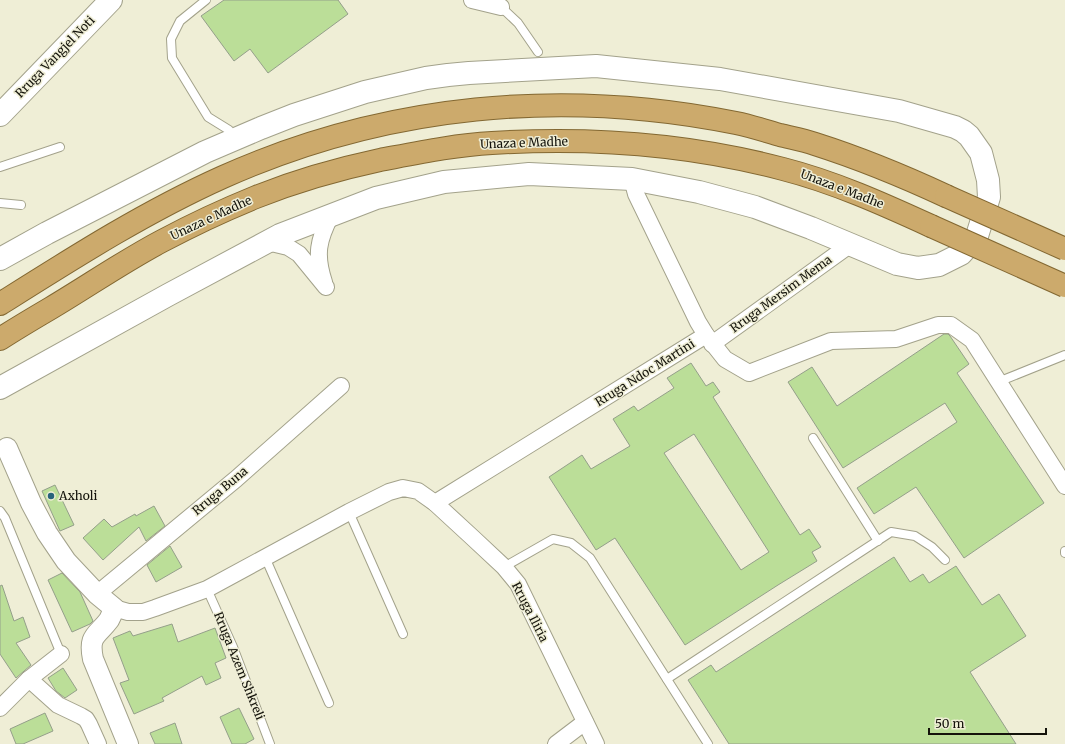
<svg xmlns="http://www.w3.org/2000/svg" width="1065" height="744" viewBox="0 0 1065 744" font-family="Merriweather,serif">
<style>
.building{fill:#bbde98;stroke:#949f8a;fill-rule:evenodd}
.lines{fill:none;stroke-linecap:round;stroke-linejoin:round}
.service-casing{stroke:#a3a28b;stroke-width:10}
.minor-casing{stroke:#a3a28b;stroke-width:18}
.tertiary-casing{stroke:#a3a28b;stroke-width:22}
.secondary-casing{stroke:#a3a28b;stroke-width:24}
.trunk-casing{stroke:#836832;stroke-width:24}
.service{stroke:#fff;stroke-width:8}
.minor{stroke:#fff;stroke-width:16}
.tertiary{stroke:#fff;stroke-width:20}
.secondary{stroke:#fff;stroke-width:22}
.trunk{stroke:#ccaa6c;stroke-width:22}
.trunk-bridge-casing{stroke:#836832;stroke-width:24;stroke-linecap:butt}
.trunk-bridge{stroke:#ccaa6c;stroke-width:22}
.poi-dot{fill:#28637b;stroke:#efeed6;stroke-width:1.5}
.labels{text-anchor:middle;stroke-width:3;stroke-linejoin:round;paint-order:stroke}
.street-label{font-size:12px;fill:#14130b;stroke:#efeed6}
.poi-label{font-size:12px;fill:#14130b;stroke:#efeed6;text-anchor:start}
</style>
<rect width="100%" height="100%" fill="#efeed6"/>
<g class="building">
<path d="M 224,0 L 338,0 L 348,14 L 268,73 L 250,49 L 234,61 L 201,16 Z"/>
<path d="M 944,334 L 948,334 L 950,336 L 969,364 L 957,373 L 1044,503 L 964,558 L 916,487 L 874,514 L 857,488 L 957,422 L 945,403 L 843,468 L 788,382 L 812,367 L 837,406 Z"/>
<path d="M 691,363 L 706,386 L 713,382 L 720,392 L 713,397 L 800,535 L 809,529 L 821,547 L 812,552 L 817,561 L 778,585 L 685,645 L 615,538 L 596,550 L 549,477 L 582,455 L 591,469 L 630,446 L 613,419 L 634,406 L 638,411 L 674,388 L 667,378 ZM 694,434 L 769,552 L 741,570 L 664,453 Z"/>
<path d="M 55,485 L 74,525 L 60,531 L 42,491 Z"/>
<path d="M 154,506 L 165,526 L 146,541 L 139,527 L 103,560 L 83,538 L 104,519 L 112,527 L 135,514 L 136,516 Z"/>
<path d="M 170,546 L 182,567 L 156,582 L 147,565 Z"/>
<path d="M 894,557 L 910,582 L 923,574 L 929,583 L 956,566 L 982,605 L 999,594 L 1026,636 L 970,672 L 1016,744 L 729,744 L 688,680 L 711,665 L 716,672 Z"/>
<path d="M 62,573 L 80,592 L 93,621 L 90,624 L 72,632 L 48,580 Z"/>
<path d="M 2,585 L 14,621 L 23,617 L 30,637 L 16,643 L 31,665 L 16,678 L 0,654 L 0,586 Z"/>
<path d="M 172,624 L 178,642 L 215,628 L 226,658 L 215,663 L 221,678 L 206,685 L 202,676 L 162,698 L 164,701 L 134,714 L 120,683 L 129,680 L 113,638 L 130,631 L 133,636 Z"/>
<path d="M 63,668 L 77,690 L 65,698 L 56,691 L 48,678 Z"/>
<path d="M 239,708 L 254,739 L 245,744 L 232,744 L 220,717 Z"/>
<path d="M 45,713 L 53,731 L 23,744 L 16,744 L 10,729 Z"/>
<path d="M 175,723 L 182,744 L 155,744 L 150,733 Z"/>
</g>
<g class="lines">
<g class="service-casing">
<g id="service">
<path d="M 206,0 L 180,21 L 171,39 L 172,58 L 208,117 L 229,130"/>
<path d="M 501,7 L 518,23 L 538,52"/>
<path d="M 0,167 L 60,147"/>
<path d="M 0,203 L 21,205"/>
<path d="M 998,382 L 1065,355"/>
<path d="M 813,438 L 878,541"/>
<path d="M 0,511 L 5,518 L 61,654"/>
<path d="M 349,512 L 403,634"/>
<path d="M 1065,551 L 1065,553"/>
<path d="M 265,557 L 329,703"/>
<path d="M 504,567 L 553,539 L 571,543 L 590,558 L 708,744"/>
<path d="M 207,589 L 233,647 L 270,744"/>
<path d="M 667,679 L 891,532 L 915,536 L 932,547 L 945,560"/>
</g>
</g>
<g class="minor-casing">
<g id="minor">
<path d="M 472,0 L 501,7"/>
<path d="M 632,179 L 636,194 L 698,322 L 706,335 L 725,359 L 749,373 L 831,341 L 896,339 L 938,325 L 951,325 L 972,340 L 1065,486"/>
<path d="M 267,242 L 288,247 L 299,254 L 326,287"/>
<path d="M 324,282 C 315,255 318,240 331,215"/>
<path d="M 712,344 L 851,244"/>
<path d="M 435,503 L 706,335"/>
<path d="M 97,594 L 236,479 L 341,386"/>
<path d="M 114,608 L 128,612 L 143,612 L 155,608 L 207,589 L 349,512 L 389,492 L 403,488 L 418,491 L 435,503 L 473,538 L 504,567 L 518,584 L 596,744"/>
<path d="M 29,679 L 58,705 L 81,716 L 86,719 L 89,724 L 98,744"/>
<path d="M 0,708 L 29,679 L 61,654"/>
<path d="M 556,744 L 585,722"/>
</g>
</g>
<g class="tertiary-casing">
<path id="tertiary" d="M 7,448 L 31,503 L 47,533 L 66,561 L 97,594 L 114,608 C 113,612 111,616 109,620 C 97,636 88,635 93,659 L 128,744"/>
</g>
<g class="secondary-casing">
<g id="secondary">
<path d="M 0,115 L 111,0"/>
<path d="M 0,259 L 47,233 L 205,152 L 261,128 L 294,115 L 365,92 L 426,78 L 448,75 L 469,73 L 596,66 L 720,79 L 899,111 L 955,127 L 963,131 L 969,136 L 981,153 L 988,180 L 989,197 L 977,236 L 961,254 L 939,265 L 918,268 L 897,264 L 811,228 L 755,207 L 699,192 L 632,179 L 529,174 L 444,182 L 376,198 L 280,235 L 168,295 L 0,388"/>
</g>
</g>
<g class="trunk-casing">
<g id="trunk">
<path d="M 0,304 C 73,258 145,212 223,177 C 386,104 563,88 736,123 C 751,126 766,131 780,135 C 792,138 803,140 815,144 C 859,158 903,176 946,196"/>
<path d="M 0,339 C 17,328 34,318 51,308 C 88,286 124,261 162,241 C 192,225 224,210 256,197 C 296,181 338,169 380,160 C 417,153 455,145 492,143 C 590,137 689,144 783,169 C 834,182 883,204 931,226"/>
</g>
</g>
<use href="#service" class="service"/>
<use href="#minor" class="minor"/>
<use href="#tertiary" class="tertiary"/>
<use href="#secondary" class="secondary"/>
<use href="#trunk" class="trunk"/>
<g class="trunk-bridge-casing">
<g id="trunk-bridge">
<path d="M 946,196 L 1065,249"/>
<path d="M 931,226 L 1065,286"/>
</g>
</g>
<use href="#trunk-bridge" class="trunk-bridge"/>
</g>
<circle class="poi-dot" cx="51" cy="496" r="4"/>
<g class="labels">
<g class="street-label">
<text transform="translate(55 57) rotate(-46)" y="4">Rruga Vangjel Noti</text>
<text transform="translate(524 143) rotate(-2)" y="4">Unaza e Madhe</text>
<text transform="translate(842 189) rotate(21)" y="4">Unaza e Madhe</text>
<text transform="translate(211 218) rotate(-25)" y="4">Unaza e Madhe</text>
<text transform="translate(781 294) rotate(-36)" y="4">Rruga Mersim Mema</text>
<text transform="translate(645 373) rotate(-32)" y="4">Rruga Ndoc Martini</text>
<text transform="translate(220 491) rotate(-40)" y="4">Rruga Buna</text>
<text transform="translate(530 612) rotate(63)" y="4">Rruga Iliria</text>
<text transform="translate(239 666) rotate(68)" y="4">Rruga Azem Shkreli</text>
</g>
<g class="poi-label">
<text x="59" y="500">Axholi</text>
</g>
</g>
<path d="M929 728v6h117v-6" fill="none" stroke="#14130b" stroke-width="2"/>
<text x="935" y="728" font-size="12" fill="#14130b" stroke="#efeed6" stroke-width="3" paint-order="stroke">50 m</text>
</svg>
